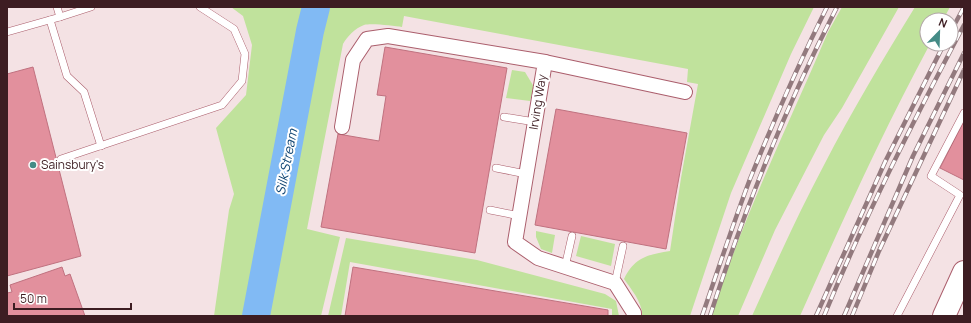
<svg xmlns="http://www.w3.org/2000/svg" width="971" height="323" viewBox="0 0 971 323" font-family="Manrope,sans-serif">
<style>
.green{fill:#c0e29c}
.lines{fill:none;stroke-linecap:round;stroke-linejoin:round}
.river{stroke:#81baf4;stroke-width:28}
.building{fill:#e2909d;stroke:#c0717f}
.lane-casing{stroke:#ab5e6c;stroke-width:8}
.street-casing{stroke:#ab5e6c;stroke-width:16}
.highway-casing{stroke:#ab5e6c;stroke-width:24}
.lane{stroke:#fff;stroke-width:7}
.street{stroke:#fff;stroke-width:14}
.highway{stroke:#fff;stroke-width:22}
.rail-casing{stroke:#937a7e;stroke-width:4.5}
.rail{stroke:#fff;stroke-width:3;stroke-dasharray:9;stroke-linecap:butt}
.poi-dot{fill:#448b86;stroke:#fff;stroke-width:1.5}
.labels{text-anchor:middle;stroke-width:4;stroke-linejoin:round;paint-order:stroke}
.street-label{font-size:12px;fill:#3d1d22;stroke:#fff}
.poi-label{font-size:12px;fill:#3d1d22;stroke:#fff;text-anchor:start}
.water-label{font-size:13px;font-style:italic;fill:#0f4472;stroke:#fff}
</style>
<rect width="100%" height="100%" fill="#f4e2e4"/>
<g class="green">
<path d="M 231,7 L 814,7 L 791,54 L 731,193 L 690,316 L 642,316 C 643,303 631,289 624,279 C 635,257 647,255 670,251 L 681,178 L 698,84 L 687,82 L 688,69 L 404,16 L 402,27 C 394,26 372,23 364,25 C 355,28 347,37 343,44 L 307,229 L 340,237 L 321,316 L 214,316 L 229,210 L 234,194 L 216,128 L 246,95 L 252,45 L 243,16 Z"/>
<path d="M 842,7 L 899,7 L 842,108 L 824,135 L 775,230 L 738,316 L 712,316 C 742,218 788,126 828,32 Z"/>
<path d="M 915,7 L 950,7 L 943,20 L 927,20 L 927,44 L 930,44 C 882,133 841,224 800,316 L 752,316 C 775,265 798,214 824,165 C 852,111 883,59 915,7 Z"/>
<path d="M 512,70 L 525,72 L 534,87 L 530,101 L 506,98 Z"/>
<path d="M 536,231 L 555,235 L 552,253 L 541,249 L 536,237 Z"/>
<path d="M 581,236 L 615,244 L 611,266 L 576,256 Z"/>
<path d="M 346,238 L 477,260 L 605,294 L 616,301 L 619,316 L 612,316 L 612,309 L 350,262 L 341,316 L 328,316 Z"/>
</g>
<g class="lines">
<path class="river" d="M 256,316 L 310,31 L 316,7"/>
</g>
<g class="building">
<path d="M 385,47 L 507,68 L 475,253 L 321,227 L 338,134 L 379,141 L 386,96 L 377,95 Z"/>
<path d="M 33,67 L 81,256 L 7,276 L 7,74 Z"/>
<path d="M 556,109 L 687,133 L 666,249 L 535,225 Z"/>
<path d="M 964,121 L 964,180 L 940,168 Z"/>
<path d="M 62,267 L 65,276 L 70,274 L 85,316 L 7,316 L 7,293 L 12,292 L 10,285 Z"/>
<path d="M 353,267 L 608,310 L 608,316 L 345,316 Z"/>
</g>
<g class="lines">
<g class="lane-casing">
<g id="lane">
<path d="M 57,7 L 60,17"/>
<path d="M 50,20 L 67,76 L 84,92 L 101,146"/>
<path d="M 7,32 L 60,17 L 91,7"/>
<path d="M 504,117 L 535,122"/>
<path d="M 61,159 L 222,105 L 242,81 L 245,54 L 234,29 L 200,7"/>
<path d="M 496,168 L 526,174"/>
<path d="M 490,210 L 520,216"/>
<path d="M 565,267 L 572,236"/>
<path d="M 615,283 L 623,246"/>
<path d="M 897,316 L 960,195 L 931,176 L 964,113"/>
</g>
</g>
<g class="street-casing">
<g id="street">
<path d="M 545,62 L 685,92"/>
<path d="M 342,127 L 353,60 L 367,39 L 388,36 L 545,62 L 515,242 L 538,258 L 615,283 L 634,313 L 634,316"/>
</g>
</g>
<g class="highway-casing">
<path id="highway" d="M 944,316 L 964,272"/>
</g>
<use href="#lane" class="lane"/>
<use href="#street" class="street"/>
<use href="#highway" class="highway"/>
<g class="rail-casing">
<g id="rail">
<path d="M 951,31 L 964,7"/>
<path d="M 702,316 C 718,270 733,224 750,179 C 774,120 799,63 827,7"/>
<path d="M 710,316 C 744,210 786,106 837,7"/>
<path d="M 816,316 L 885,162 L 944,44"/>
<path d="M 824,316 C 865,216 914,120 964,25"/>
<path d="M 844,316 L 913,156 L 964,53"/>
<path d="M 852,316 L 879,251 L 964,70"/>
</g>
</g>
<use href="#rail" class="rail"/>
</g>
<circle class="poi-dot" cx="33" cy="165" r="4"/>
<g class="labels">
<g class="street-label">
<text transform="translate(538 102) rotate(-81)" y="4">Irving Way</text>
</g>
<g class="poi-label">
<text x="41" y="169">Sainsbury's</text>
</g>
<g class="water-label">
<text transform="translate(286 162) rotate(-79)" y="5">Silk Stream</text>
</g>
</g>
<rect width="971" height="323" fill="none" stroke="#3d1d22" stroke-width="16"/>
<g transform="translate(939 32) rotate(23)"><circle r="19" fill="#ffffff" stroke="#b1a5a7"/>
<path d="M0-3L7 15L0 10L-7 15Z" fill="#448b86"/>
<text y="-6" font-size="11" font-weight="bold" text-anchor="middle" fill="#3d1d22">N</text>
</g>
<path d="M14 303v6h117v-6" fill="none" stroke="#3d1d22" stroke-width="2"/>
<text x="20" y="303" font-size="12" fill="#3d1d22" stroke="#ffffff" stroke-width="3" paint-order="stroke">50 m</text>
</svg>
